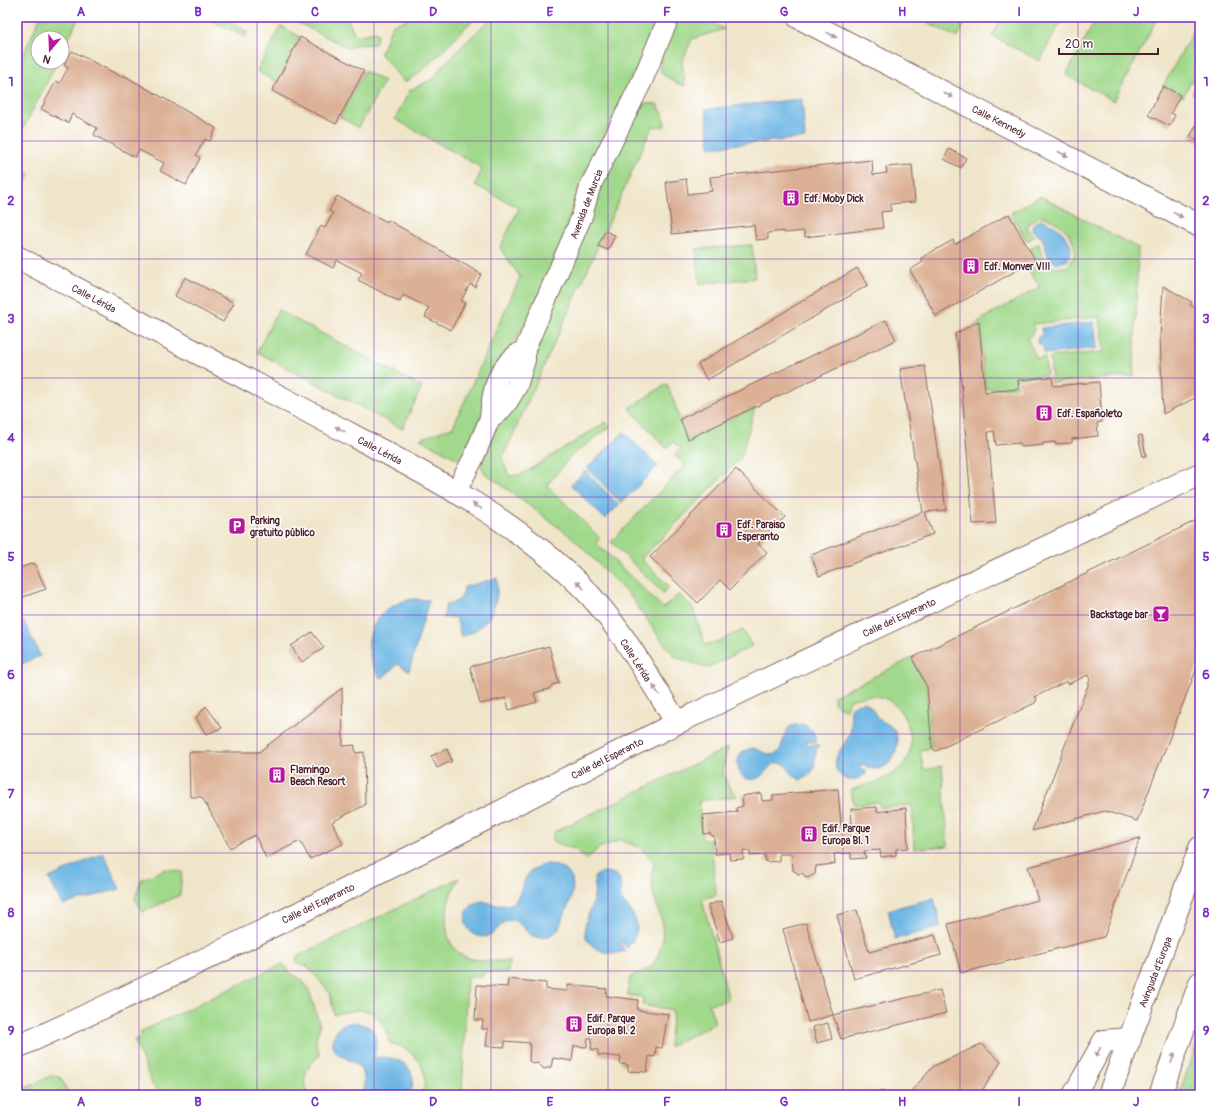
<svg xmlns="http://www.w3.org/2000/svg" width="1217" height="1112" viewBox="0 0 1217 1112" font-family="Pangolin,sans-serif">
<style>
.green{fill:#a0d98b;stroke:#757c5b}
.water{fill:#6cb6e4;stroke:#5b6a88}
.building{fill:#dbb094}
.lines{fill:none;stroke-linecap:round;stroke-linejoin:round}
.pedestrian-casing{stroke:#846462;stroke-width:22}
.minor-casing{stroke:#846462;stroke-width:24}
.secondary-casing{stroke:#846462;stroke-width:24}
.pedestrian{stroke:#fff;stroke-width:20}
.minor{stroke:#fff;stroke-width:22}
.secondary{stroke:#fff;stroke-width:22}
.oneway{fill:#ae9aa0}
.grid{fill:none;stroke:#7b2cbf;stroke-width:1;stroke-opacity:0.55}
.labels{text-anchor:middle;stroke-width:3;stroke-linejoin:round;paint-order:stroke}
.street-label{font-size:10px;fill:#4a1f2b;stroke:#fff}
.poi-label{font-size:10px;font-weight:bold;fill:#4a1f2b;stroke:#fff;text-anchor:start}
.neatline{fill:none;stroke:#7b2cbf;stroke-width:1.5}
.grid-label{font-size:13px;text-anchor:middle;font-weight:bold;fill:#7b2cbf}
</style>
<rect width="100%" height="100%" fill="#fff"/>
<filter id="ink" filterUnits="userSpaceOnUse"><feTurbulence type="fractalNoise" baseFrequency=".025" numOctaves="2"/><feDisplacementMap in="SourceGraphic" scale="8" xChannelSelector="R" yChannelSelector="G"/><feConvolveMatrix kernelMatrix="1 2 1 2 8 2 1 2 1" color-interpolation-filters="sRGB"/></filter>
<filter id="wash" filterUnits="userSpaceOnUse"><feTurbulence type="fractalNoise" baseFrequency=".012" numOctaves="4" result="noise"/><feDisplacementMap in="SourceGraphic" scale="16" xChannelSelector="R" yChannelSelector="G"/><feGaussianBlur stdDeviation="0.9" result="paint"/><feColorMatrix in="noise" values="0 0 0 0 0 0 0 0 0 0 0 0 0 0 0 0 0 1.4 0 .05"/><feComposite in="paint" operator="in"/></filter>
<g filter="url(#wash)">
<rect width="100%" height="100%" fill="#efe5c9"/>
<g class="green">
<path d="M 40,17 L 79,17 L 62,51 L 62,38 L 38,38 L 38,62 L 57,62 L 17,141 L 17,69 Z"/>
<path d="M 205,17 L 223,17 L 247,32 L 245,37 Z"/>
<path d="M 287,17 L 346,17 L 356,36 L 375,32 L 378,34 L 375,44 L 353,45 L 350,49 Z"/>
<path d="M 414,17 L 478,17 C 453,34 429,72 404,82 L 380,53 L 387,38 L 392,25 Z"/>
<path d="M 492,17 L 659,17 L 636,70 L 580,183 L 563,240 L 527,323 L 519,333 L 515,341 L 497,363 L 484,411 L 464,455 L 458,459 L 420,439 L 453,427 L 520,277 L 500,248 L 519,208 L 475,185 L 482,168 L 395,119 L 410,90 L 432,79 L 444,64 Z"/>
<path d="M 679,17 L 699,17 L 724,29 L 692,39 L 682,62 L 685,86 L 676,83 L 662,74 C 657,55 668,33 679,17 Z"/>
<path d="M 918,17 L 968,17 L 957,38 Z"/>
<path d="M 1002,17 L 1063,17 L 1040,61 L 992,36 Z"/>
<path d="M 1097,17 L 1158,17 L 1114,101 L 1066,75 Z"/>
<path d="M 1200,19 L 1200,98 L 1192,94 L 1198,83 L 1192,80 L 1183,97 L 1163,86 Z"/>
<path d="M 281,26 L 300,37 L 277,82 L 257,71 Z"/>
<path d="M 364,71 L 384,81 L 359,128 L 340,117 Z"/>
<path d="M 640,103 L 657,104 L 663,114 L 665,126 L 652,127 L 502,459 L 509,476 L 521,475 L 606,422 L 610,427 L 572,455 L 547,485 L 600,538 L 596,543 L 663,608 L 679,594 L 693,608 L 705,645 L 719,641 L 743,630 L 752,646 L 707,668 L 676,657 L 667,648 L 630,596 L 573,538 L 485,473 L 481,466 L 484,455 L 531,352 L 594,198 Z"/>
<path d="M 17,167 L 30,174 L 17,198 Z"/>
<path d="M 1040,196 L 1138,248 L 1134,376 L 1052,383 L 1050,357 L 1104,352 L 1100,317 L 1033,324 L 1034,330 L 1028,339 C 1029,347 1035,350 1036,358 L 1045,357 L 1047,375 L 1016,378 L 1016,387 L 985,389 L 979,321 L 1040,287 L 1027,268 L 1038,261 L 1031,248 L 1039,243 C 1042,262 1047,269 1066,267 C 1089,247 1062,220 1040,216 L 1030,222 L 1027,228 L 1034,237 L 1027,241 L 1011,213 Z"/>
<path d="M 752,245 L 755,278 L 700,284 L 696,249 Z"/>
<path d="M 278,310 L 422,387 L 402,429 L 257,352 Z"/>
<path d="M 667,384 L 688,439 L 755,407 L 741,458 L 641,559 L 669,586 L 663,593 L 611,542 L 685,465 L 674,455 L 681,448 L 673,442 L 666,448 L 629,408 Z"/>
<path d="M 912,658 L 927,687 L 932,748 L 920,750 L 924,770 L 942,766 L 948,846 L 914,849 L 912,805 L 880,808 L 879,802 L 854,805 L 851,790 C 871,782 884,783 901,767 C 923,746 905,700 877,696 C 868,695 858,698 850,700 L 845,710 L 834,703 L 834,696 Z"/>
<path d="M 729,747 C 720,767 721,780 737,796 L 699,801 L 702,840 L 711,840 L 716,895 L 702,899 L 729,1000 L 709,1004 L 715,1023 L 669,1047 L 673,1010 L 642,1005 L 643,997 L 627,995 L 630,977 L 650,968 L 657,958 L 663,940 L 662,922 L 653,894 L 652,877 L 654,862 L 639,847 L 620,840 L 599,848 L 586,860 L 576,850 L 552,841 L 554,832 Z"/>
<path d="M 165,869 L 182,872 L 180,895 L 142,912 L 135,898 L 141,880 Z"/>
<path d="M 459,878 C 456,885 450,893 449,900 C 444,920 444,948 466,957 C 479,962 495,961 509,961 L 508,973 L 483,972 L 483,977 L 467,977 L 462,1095 L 421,1095 C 422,1091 425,1087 425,1083 C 426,1064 410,1046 391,1044 C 379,1010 369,1004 334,1015 L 330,993 L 307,966 L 297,963 L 296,957 Z"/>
<path d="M 282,964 L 286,967 L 290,973 L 302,980 L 309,990 L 320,1026 L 316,1037 L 316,1045 L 320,1055 C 307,1065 300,1079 308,1095 L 164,1095 L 153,1086 L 134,1040 L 142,1037 L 140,1032 Z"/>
<path d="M 1195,1047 L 1200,1068 L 1200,1095 L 1179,1095 Z"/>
<path d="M 53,1075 L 61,1078 L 69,1095 L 17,1095 L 17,1092 Z"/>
</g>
<g class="water">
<path d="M 802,99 L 805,138 L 710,147 L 706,109 Z"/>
<path d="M 1042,220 C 1058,225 1080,244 1067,261 L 1057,263 L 1049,259 L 1043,239 L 1033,231 L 1032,227 L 1035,222 Z"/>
<path d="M 1094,322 L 1097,348 L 1044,354 L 1043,346 L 1037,343 L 1038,337 L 1042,336 L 1041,328 Z"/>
<path d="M 624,432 L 658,466 L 621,503 L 587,468 Z"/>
<path d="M 585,471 L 619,505 L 605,519 L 571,485 Z"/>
<path d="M 497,578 C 499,607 490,627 461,637 L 456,617 L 443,618 L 446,604 C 457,604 464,598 464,587 Z"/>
<path d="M 412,599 L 429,600 L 409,671 L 398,664 L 381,679 C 356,646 371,607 412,599 Z"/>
<path d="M 24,621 L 40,656 L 17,666 L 17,624 Z"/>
<path d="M 865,702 C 874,708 873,713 879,719 C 884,723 890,724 894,730 C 903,744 892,771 873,769 C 869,768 865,765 862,764 L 859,768 L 866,770 L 866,774 C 853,781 847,784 837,771 C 831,757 843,748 849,736 C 853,726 850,717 851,707 L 856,704 Z"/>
<path d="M 801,724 C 811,727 815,732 816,743 L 807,741 L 807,745 L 819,745 C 810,761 822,770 801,780 C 798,778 793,776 791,773 C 788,768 787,764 780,763 C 769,761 766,777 755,779 C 739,783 733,762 742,752 L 753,748 C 758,749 763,753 768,754 C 786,759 780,732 791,726 C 794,725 798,725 801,724 Z"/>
<path d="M 103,853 L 120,889 L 62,905 L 49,878 Z"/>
<path d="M 548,864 C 582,869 575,894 563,917 C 560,923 561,930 553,934 C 526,947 525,919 510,920 C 500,921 498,933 488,936 C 476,940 463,929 466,916 C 467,907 475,902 483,901 C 538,920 505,871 548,864 Z"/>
<path d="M 602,872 C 627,873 618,884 622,901 C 638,918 643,928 627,948 L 621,941 L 620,943 L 625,951 C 614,954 605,954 596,948 C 575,935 589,918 593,901 C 595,893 595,885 594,877 Z"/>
<path d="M 934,898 L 941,927 L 895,939 L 888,910 Z"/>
<path d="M 356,1022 L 371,1028 L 377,1037 L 374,1058 C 398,1053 423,1070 409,1095 L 363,1095 C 362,1088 366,1081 363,1074 C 358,1061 347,1060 337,1053 C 329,1047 334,1031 341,1026 C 345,1023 350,1023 356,1022 Z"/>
</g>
<g id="blocks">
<g class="building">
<path d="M 300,37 L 364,71 L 336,124 L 272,91 Z"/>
<path d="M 72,51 L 122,77 L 123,75 L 216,128 L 210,141 L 205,139 L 196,155 L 200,158 L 186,185 L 160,171 L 164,163 L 139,150 L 135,157 L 94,135 L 97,128 L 72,114 L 68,123 L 41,109 L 56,81 L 60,83 L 68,68 L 64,65 Z"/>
<path d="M 1163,86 L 1180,95 L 1171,113 L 1175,115 L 1170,126 L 1148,115 Z"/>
<path d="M 1200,118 L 1200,142 L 1190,137 Z"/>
<path d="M 949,149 L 966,158 L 961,168 L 944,159 Z"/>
<path d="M 872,160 L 873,175 L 887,173 L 886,167 L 912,165 L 915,202 L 890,204 L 891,211 L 881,212 L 883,228 L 805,237 L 804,231 L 785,233 L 784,231 L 768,233 L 768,239 L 756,240 L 754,225 L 672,234 L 666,182 L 686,179 L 688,194 L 712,191 L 710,177 Z"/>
<path d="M 337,196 L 387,222 L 388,220 L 481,274 L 475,287 L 470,284 L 461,301 L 465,303 L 451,330 L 425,317 L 429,308 L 403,295 L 400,302 L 358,280 L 362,273 L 337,260 L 333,268 L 306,254 L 321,226 L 325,228 L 333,213 L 329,211 Z"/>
<path d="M 1009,214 L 1035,260 L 936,316 L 910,270 L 923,262 L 921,258 L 953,240 L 955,244 Z"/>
<path d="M 605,231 L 615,235 L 608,250 L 598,246 Z"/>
<path d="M 857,268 L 868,285 L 707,380 L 698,364 Z"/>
<path d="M 185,277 L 234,303 L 223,322 L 175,296 Z"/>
<path d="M 1163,286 L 1192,302 L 1190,305 L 1199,310 L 1200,308 L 1200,405 L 1197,397 L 1163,414 L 1160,337 Z"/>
<path d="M 886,320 L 896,340 L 688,439 L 680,419 Z"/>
<path d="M 979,321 L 985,392 L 1019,389 L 1018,380 L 1052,377 L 1053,386 L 1099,382 L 1102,422 L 1097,423 L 1098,436 L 1072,439 L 1072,443 L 1055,444 L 1055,442 L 1043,443 L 1043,445 L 1021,447 L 1020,443 L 996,445 L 994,431 L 988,432 L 996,523 L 973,524 L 959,355 L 955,334 Z"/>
<path d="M 925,366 L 946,510 L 925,512 L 933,534 L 819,576 L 811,555 L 923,512 L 900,369 Z"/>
<path d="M 1142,435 L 1146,456 L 1143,457 L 1138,436 Z"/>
<path d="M 736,469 L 785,517 L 758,544 L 767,552 L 730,590 L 720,580 L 698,603 L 650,557 Z"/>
<path d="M 1195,521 L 1200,531 L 1200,660 L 1137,821 L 1105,811 L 1032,831 L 1090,680 L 1088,675 L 1068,684 L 1067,681 L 1035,697 L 1037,699 L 1035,703 L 936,751 L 932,748 L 927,687 L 912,658 Z"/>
<path d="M 34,563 L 46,589 L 17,599 L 17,569 Z"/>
<path d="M 312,632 L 324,648 L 302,662 L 291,646 Z"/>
<path d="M 549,646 L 559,683 L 552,685 L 549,689 L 534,693 L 537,702 L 509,710 L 506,698 L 480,704 L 470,667 Z"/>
<path d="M 342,688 L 343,746 L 355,745 L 355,753 L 364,752 L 365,805 L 332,822 L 343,844 L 310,859 L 300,841 L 266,858 L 255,835 L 230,848 L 202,797 L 190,797 L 189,752 L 259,752 Z"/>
<path d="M 206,706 L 222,728 L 206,734 L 196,718 Z"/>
<path d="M 447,749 L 452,761 L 437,768 L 431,756 Z"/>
<path d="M 838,789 L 841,825 L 852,824 L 851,809 L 877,807 L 877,812 L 906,808 L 908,848 L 896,849 L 896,855 L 881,857 L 880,850 L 864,851 L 866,858 L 851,859 L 851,853 L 834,854 L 835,864 L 816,866 L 815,874 L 807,878 L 802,873 L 798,874 L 795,871 L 793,871 L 792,854 L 779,854 L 779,861 L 766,862 L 765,855 L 750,856 L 750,851 L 743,851 L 744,859 L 730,860 L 729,853 L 715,854 L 714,836 L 711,835 L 710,833 L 704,834 L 703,815 L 737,812 L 736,808 L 743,806 L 742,796 L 761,793 L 762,801 L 773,800 L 773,795 Z"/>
<path d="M 1140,838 L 1104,937 L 961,973 L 948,924 L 1038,900 L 1028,867 Z"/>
<path d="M 721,901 L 733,938 L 720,942 L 708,905 Z"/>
<path d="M 857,910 L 869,952 L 935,935 L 941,955 L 854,979 L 837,915 Z"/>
<path d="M 806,923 L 833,1015 L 808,1022 L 783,929 Z"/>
<path d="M 508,979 L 546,983 L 546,989 L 568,991 L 568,985 L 607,989 L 606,996 L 638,1000 L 637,1010 L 668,1014 L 662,1048 L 656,1047 L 655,1057 L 649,1056 L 647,1072 L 628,1071 L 628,1065 L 620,1064 L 621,1057 L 598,1055 L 598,1050 L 591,1049 L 592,1038 L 588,1038 L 587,1047 L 574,1046 L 572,1061 L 553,1058 L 551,1067 L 544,1069 L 538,1063 L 534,1064 L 529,1061 L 530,1043 L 505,1041 L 505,1047 L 486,1046 L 488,1029 L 482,1029 L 483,1020 L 475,1020 L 477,985 L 507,987 Z"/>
<path d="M 940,990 L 946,1013 L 841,1039 L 833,1015 Z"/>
<path d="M 828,1023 L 832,1039 L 817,1043 L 813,1027 Z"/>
<path d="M 981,1044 L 1001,1062 L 979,1095 L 793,1095 L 792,1091 L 910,1092 L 934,1066 Z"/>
</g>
</g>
</g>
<g filter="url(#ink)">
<use href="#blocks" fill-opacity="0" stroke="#846462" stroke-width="1"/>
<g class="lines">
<g class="pedestrian-casing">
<g id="pedestrian">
<path d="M 490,418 C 492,388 498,365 525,349"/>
<path d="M 455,493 L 473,459 L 490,418 L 500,411 L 508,401 L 517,386 L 525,360 L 525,349 L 582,216 L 590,187 L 642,81 L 669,17"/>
</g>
</g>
<g class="minor-casing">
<g id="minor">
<path d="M 798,17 L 1200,226"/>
<path d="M 17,257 C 118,311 219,365 320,418 C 408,465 509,513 580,585 C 620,624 647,676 677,723"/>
<path d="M 17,1047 C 240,947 456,833 675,724 C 849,638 1026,558 1200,474"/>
</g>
</g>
<g class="secondary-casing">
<g id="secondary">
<path d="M 1074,1095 L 1104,1041 L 1130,1039"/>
<path d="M 1109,1095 L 1200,848"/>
<path d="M 1160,1095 L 1200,983"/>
</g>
</g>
<use href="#pedestrian" class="pedestrian"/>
<use href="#minor" class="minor"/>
<use href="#secondary" class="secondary"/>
</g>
<defs><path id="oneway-solid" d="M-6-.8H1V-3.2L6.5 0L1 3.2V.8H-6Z"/></defs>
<g class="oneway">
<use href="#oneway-solid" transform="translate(832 35) rotate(27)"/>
<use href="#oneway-solid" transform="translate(948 95) rotate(27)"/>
<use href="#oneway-solid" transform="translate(1063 154) rotate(28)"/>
<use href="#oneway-solid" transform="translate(1178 215) rotate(28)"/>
<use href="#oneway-solid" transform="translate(340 429) rotate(-152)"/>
<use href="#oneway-solid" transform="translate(477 506) rotate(-149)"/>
<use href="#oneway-solid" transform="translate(580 585) rotate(-134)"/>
<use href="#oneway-solid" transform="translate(656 690) rotate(-123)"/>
<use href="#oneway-solid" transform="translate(1098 1052) rotate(119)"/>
<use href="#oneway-solid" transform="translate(1173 1058) rotate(-70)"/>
</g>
</g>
<path class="grid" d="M 139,17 L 139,1095M 257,17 L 257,1095M 374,17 L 374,1095M 491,17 L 491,1095M 608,17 L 608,1095M 726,17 L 726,1095M 843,17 L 843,1095M 960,17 L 960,1095M 1078,17 L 1078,1095M 17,141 L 1200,141M 17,259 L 1200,259M 17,378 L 1200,378M 17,497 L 1200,497M 17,615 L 1200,615M 17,734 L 1200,734M 17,853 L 1200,853M 17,971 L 1200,971"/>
<defs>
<g id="building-square" transform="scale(0.9)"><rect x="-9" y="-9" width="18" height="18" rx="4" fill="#b5179e" stroke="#fff"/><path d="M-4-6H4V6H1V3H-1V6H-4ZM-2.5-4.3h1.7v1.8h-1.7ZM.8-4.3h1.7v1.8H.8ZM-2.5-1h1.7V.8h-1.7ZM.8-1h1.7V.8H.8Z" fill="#fff"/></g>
<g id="parking-square" transform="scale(0.9)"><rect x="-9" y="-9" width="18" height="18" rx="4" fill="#b5179e" stroke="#fff"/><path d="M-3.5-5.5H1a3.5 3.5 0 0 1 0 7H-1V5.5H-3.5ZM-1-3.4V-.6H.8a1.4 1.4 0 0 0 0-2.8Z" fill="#fff"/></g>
<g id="bar-square" transform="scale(0.9)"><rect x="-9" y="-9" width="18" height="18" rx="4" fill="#b5179e" stroke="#fff"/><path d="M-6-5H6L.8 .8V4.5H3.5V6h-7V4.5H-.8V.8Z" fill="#fff"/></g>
</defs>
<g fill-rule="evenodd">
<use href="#building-square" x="791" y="198"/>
<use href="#building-square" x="971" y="266"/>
<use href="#building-square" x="1044" y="413"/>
<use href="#parking-square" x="237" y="526"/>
<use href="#building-square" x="724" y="530"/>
<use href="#bar-square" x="1161" y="614"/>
<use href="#building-square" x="277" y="775"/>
<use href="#building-square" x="809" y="834"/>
<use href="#building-square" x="574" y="1024"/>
</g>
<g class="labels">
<g class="street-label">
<text transform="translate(999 121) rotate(27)" y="4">Calle Kennedy</text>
<text transform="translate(586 204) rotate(-69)" y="4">Avenida de Murcia</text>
<text transform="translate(94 298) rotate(28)" y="4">Calle Lérida</text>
<text transform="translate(380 450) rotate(28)" y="4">Calle Lérida</text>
<text transform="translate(899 617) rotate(-25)" y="4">Calle del Esperanto</text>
<text transform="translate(636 660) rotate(57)" y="4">Calle Lérida</text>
<text transform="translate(607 758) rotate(-27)" y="4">Calle del Esperanto</text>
<text transform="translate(318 903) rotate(-26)" y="4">Calle del Esperanto</text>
<text transform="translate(1155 972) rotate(-69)" y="4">Avinguda d'Europa</text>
</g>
<g class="poi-label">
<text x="804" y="202">Edf. Moby Dick</text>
<text x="984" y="270">Edf. Monver VIII</text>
<text x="1057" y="417">Edf. Españoleto</text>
<text x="250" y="524">Parking<tspan x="250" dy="12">gratuito público</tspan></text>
<text x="737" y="528">Edf. Paraiso<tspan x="737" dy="12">Esperanto</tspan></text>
<text x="1148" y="618" text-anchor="end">Backstage bar</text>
<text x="290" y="773">Flamingo<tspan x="290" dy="12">Beach Resort</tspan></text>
<text x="822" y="832">Edif. Parque<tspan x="822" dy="12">Europa Bl. 1</tspan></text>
<text x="587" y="1022">Edif. Parque<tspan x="587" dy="12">Europa Bl. 2</tspan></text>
</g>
</g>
<rect width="1217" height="1112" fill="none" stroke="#fff" stroke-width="44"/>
<g transform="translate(50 50) rotate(199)"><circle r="19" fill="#ffffff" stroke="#b7a5aa"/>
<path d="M0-3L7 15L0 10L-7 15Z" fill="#b5179e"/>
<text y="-6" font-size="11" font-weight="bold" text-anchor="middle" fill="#4a1f2b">N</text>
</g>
<path d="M1059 48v6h99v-6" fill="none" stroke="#4a1f2b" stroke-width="2"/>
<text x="1065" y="48" font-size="12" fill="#4a1f2b" stroke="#ffffff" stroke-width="3" paint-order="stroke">20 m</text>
<rect x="22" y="22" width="1173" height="1068" class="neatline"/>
<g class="grid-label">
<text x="81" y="16">A</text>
<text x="198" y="16">B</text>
<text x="315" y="16">C</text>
<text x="433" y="16">D</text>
<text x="550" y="16">E</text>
<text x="667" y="16">F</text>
<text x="784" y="16">G</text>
<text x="902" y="16">H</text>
<text x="1019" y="16">I</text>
<text x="1136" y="16">J</text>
<text x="11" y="86">1</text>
<text x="1206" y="86">1</text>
<text x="11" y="205">2</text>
<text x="1206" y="205">2</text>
<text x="11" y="323">3</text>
<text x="1206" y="323">3</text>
<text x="11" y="442">4</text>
<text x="1206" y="442">4</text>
<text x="11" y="561">5</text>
<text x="1206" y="561">5</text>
<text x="11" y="679">6</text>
<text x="1206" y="679">6</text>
<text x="11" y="798">7</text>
<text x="1206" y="798">7</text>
<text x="11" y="917">8</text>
<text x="1206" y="917">8</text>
<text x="11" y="1035">9</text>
<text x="1206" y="1035">9</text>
<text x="81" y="1106">A</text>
<text x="198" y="1106">B</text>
<text x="315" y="1106">C</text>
<text x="433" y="1106">D</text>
<text x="550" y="1106">E</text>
<text x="667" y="1106">F</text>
<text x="784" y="1106">G</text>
<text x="902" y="1106">H</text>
<text x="1019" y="1106">I</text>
<text x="1136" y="1106">J</text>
</g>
</svg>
